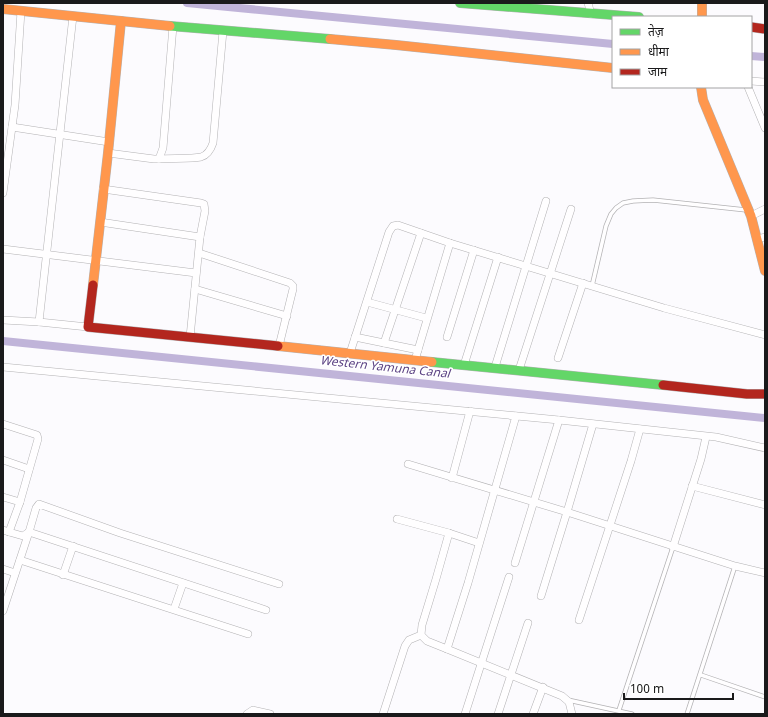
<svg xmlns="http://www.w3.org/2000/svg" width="768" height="717" viewBox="0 0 768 717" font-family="Georgia,'Noto Sans Devanagari',serif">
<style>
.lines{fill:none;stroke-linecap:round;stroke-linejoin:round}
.canal{stroke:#c0b4d9;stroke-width:8}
.lane-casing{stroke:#b3b2b4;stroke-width:5}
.street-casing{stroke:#b3b2b4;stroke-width:8}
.fast-casing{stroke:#b3b2b4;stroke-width:10}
.slow-casing{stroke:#b3b2b4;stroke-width:10}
.jam-casing{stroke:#b3b2b4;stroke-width:10}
.lane{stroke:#fffeff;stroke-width:3.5}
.street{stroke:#fffeff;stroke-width:7}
.fast{stroke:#63d668;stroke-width:9}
.slow{stroke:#ff974d;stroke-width:9}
.jam{stroke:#b3261e;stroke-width:9}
.labels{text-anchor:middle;stroke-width:3;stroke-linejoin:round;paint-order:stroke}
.water-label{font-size:12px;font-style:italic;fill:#5d4485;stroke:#fff}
</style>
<rect width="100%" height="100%" fill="#fcfbfe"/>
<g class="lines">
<g class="canal">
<path d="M 187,3 L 613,44"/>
<path d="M 751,56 L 765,57"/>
<path d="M 3,341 L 765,418"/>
</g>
<g class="lane-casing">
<g id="lane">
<path d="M 592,286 L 606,226 L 611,214 L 616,208 L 623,203 L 633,201 L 653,200 L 746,210"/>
<path d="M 701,675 L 765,697"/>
<path d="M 568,700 L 632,714"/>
<path d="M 619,710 L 673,547"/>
<path d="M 687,714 L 735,566"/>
</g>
</g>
<g class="street-casing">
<g id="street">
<path d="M 588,3 L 591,14"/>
<path d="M 73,16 L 39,322 L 88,327"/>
<path d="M 751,81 L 765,82"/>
<path d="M 748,87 L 765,128"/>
<path d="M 12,127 L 109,142"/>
<path d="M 108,153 L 154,159 L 159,159 L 163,148 L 173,26"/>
<path d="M 159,159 C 169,158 192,159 201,157 C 208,155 211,149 213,143 L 223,31"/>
<path d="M 3,193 L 15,105 L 21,11"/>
<path d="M 751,216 L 765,209"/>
<path d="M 100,222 L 200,237 L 205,211 L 204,204 L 201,203 L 103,189"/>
<path d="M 757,239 L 765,237"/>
<path d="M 3,249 L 196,273"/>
<path d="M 199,253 L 290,283 L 293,286 L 293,289 L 279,346"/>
<path d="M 195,289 L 287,316"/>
<path d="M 367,302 L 426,318"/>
<path d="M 3,320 L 39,322"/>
<path d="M 190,337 L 200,237"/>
<path d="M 355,337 L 418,350"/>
<path d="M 447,337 L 474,250"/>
<path d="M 384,343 L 421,233"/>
<path d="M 350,353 L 389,232 L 393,226 L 398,225 L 450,243 L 664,308 L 765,335"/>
<path d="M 558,358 L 583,283"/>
<path d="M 415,360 L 450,243"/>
<path d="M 464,365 L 498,257"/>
<path d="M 3,367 L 559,420 L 716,437 L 765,448"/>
<path d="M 495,367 L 546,201"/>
<path d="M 519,370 L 571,209"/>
<path d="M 3,424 L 37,435 L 38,439 L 20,502 L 9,532 L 3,530"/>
<path d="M 3,460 L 29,469"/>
<path d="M 408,464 L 567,512 L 735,566 L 765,573"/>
<path d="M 452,478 L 470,411"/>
<path d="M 692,486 L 765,505"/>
<path d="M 3,497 L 20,502"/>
<path d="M 397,519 L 449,533 L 479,543"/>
<path d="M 9,532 L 23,536 L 29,532 L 266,610"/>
<path d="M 449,533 L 436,579 L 422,625 L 421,635 L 427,641 L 447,649 L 562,696 L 569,702 L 572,714"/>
<path d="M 673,547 L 701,459 L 706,437"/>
<path d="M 20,560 L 248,634"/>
<path d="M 515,563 L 559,420"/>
<path d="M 3,569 L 15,573"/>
<path d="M 63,575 L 73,546"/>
<path d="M 541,596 L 567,512 L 593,424"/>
<path d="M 174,609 L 183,583"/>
<path d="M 3,611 L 29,532 L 36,508 L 39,504 L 120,533 L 279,584"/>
<path d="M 579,620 L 631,461 L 640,429"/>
<path d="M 447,649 L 468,583 L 516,416"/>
<path d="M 247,714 L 253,710 L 270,714"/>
<path d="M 383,714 L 405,646 L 409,640 L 421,635"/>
<path d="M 465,714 L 509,577"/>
<path d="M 498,714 L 528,623"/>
<path d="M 533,714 L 543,687"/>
</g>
</g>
<g class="fast-casing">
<g id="fast">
<path d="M 460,3 L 639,17"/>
<path d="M 170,26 L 330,39"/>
<path d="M 432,362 L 663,385"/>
</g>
</g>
<g class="slow-casing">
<g id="slow">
<path d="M 702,3 L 702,17"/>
<path d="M 3,9 L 170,26"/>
<path d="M 330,39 L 396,45 L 613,68"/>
<path d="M 701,87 L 703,100 L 751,216 L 765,271"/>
<path d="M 93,285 L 108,153 L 121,21"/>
<path d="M 278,346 L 432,362"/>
</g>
</g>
<g class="jam-casing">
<g id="jam">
<path d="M 751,27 L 765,29"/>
<path d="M 93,285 L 88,327 L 278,346"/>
<path d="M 663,385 L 747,394 L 765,394"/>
</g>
</g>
<use href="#lane" class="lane"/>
<use href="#street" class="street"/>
<use href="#fast" class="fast"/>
<use href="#slow" class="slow"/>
<use href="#jam" class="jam"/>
</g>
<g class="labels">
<g class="water-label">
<text transform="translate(385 367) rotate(6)" y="4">Western Yamuna Canal</text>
</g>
</g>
<rect width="768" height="717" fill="none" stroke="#1a1a1b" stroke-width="8"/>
<rect x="612" y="16" width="140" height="72" fill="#ffffff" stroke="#a3a3a4"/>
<rect x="620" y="29" width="20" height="6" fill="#63d668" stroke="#a3a3a4"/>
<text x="648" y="36" font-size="12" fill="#1a1a1b">तेज़</text>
<rect x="620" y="49" width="20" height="6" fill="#ff974d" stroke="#a3a3a4"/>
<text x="648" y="56" font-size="12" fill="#1a1a1b">धीमा</text>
<rect x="620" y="69" width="20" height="6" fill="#b3261e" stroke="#a3a3a4"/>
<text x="648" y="76" font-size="12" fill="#1a1a1b">जाम</text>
<path d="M624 693v6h109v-6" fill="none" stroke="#1a1a1b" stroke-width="2"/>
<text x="630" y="693" font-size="12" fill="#1a1a1b" stroke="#ffffff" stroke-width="3" paint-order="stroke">100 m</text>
</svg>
